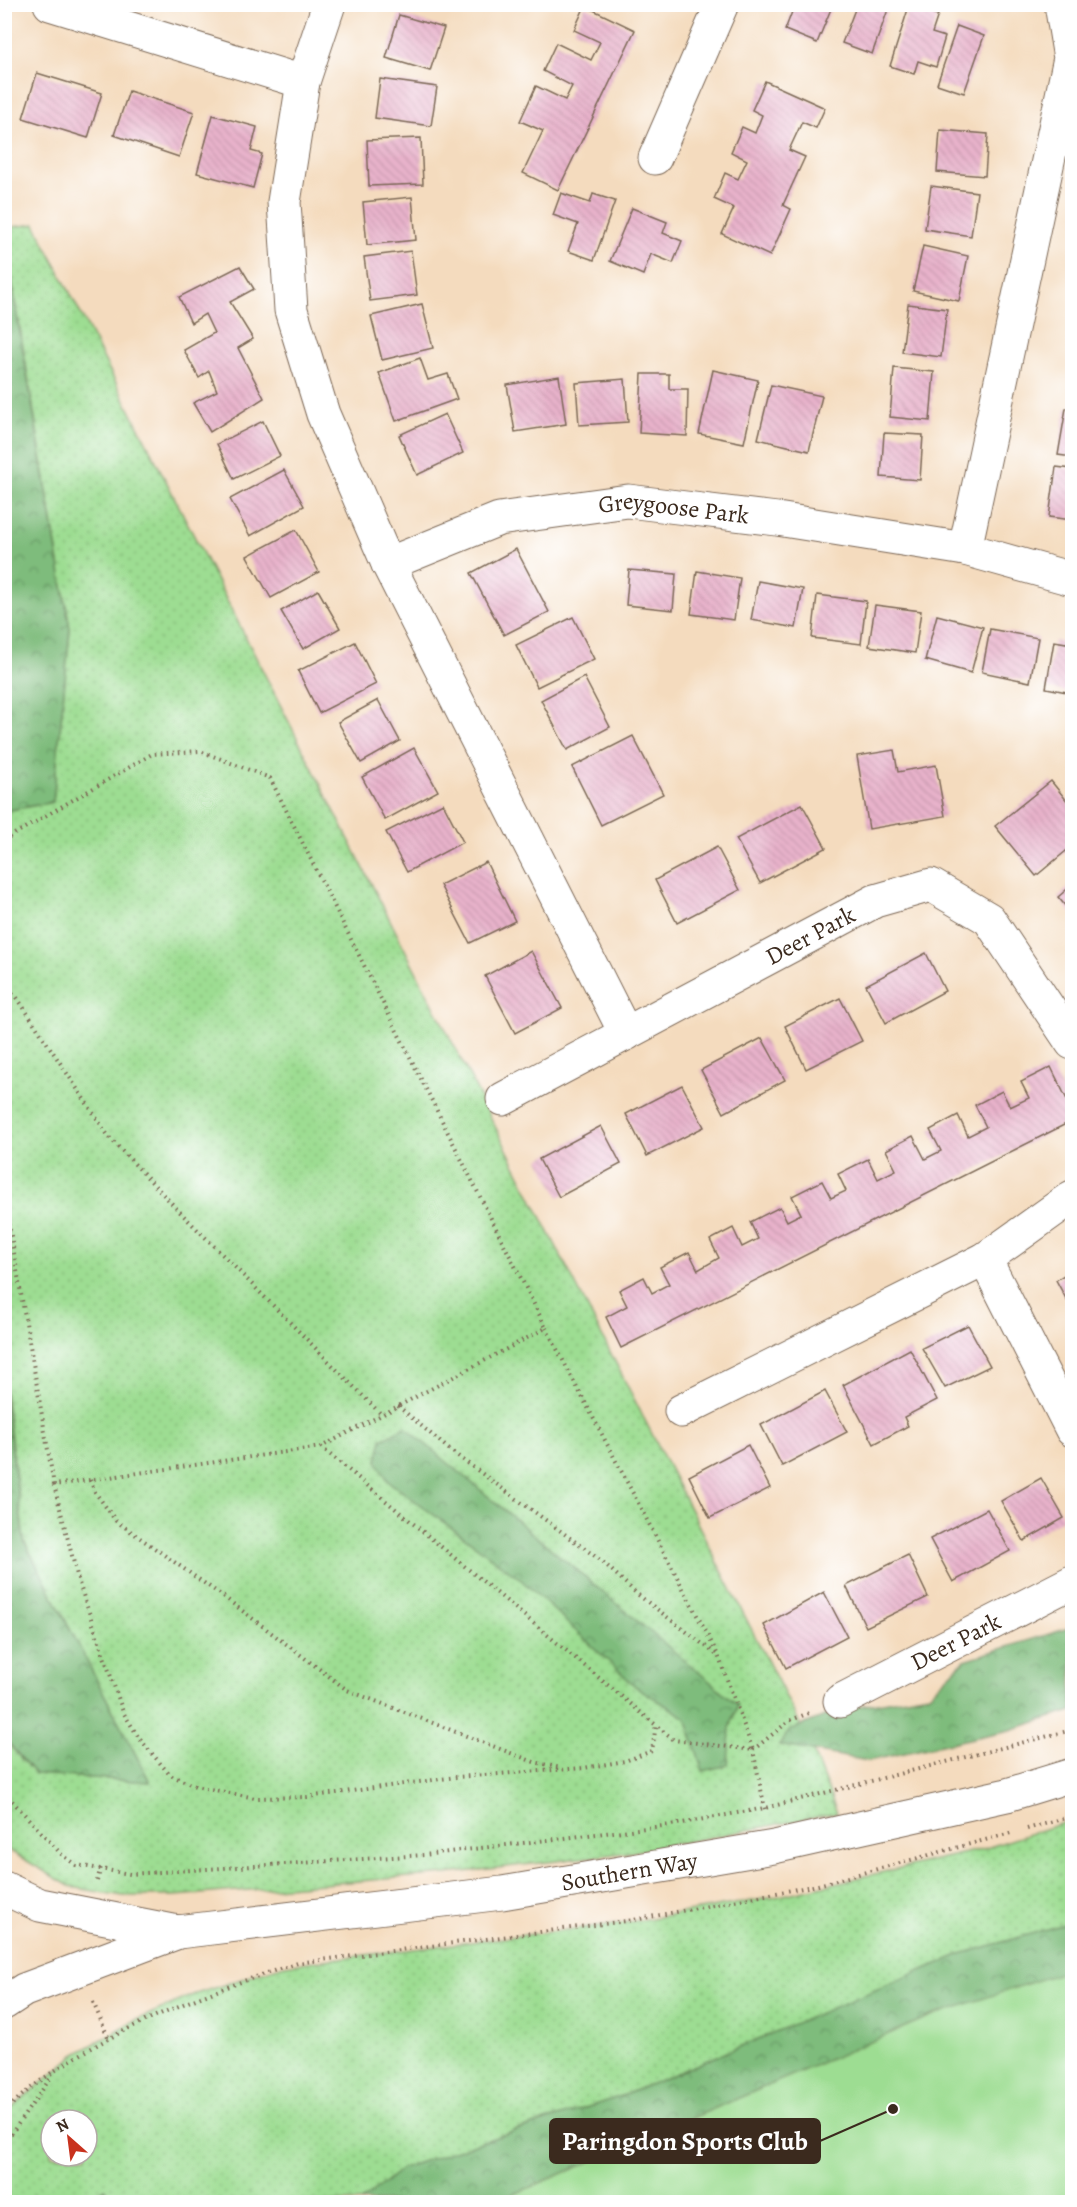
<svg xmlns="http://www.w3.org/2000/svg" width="1077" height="2207" viewBox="0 0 1077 2207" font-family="Alegreya,serif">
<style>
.grass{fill:url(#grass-dots);stroke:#6c8458;stroke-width:1.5;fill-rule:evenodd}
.forest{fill:url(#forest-crowns);stroke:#5c734d;stroke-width:1.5}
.garden{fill:#9ddd92;stroke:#6c8458;stroke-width:1.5}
.building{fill:url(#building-back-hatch)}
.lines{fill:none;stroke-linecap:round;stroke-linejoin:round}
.minor-casing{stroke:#7c6856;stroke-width:35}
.primary-casing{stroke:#7c6856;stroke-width:35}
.path{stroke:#7c6856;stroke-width:4;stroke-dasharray:1.5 4.5;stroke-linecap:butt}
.minor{stroke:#fff;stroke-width:33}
.primary{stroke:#fff;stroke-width:33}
.labels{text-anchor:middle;stroke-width:6;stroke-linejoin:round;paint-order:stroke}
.street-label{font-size:24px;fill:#3b2a1e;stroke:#fff}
.leader{fill:none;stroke:#3b2a1e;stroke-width:2}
.callout-dot{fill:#3b2a1e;stroke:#fff;stroke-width:2}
.callout{fill:#3b2a1e;stroke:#3b2a1e;stroke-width:2}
.callout-label{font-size:26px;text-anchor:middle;font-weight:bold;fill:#fff}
</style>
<defs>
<pattern id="grass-dots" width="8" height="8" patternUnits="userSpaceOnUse" patternTransform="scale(1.5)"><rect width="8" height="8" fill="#9ddd92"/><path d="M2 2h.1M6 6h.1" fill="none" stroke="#88be7d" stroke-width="1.8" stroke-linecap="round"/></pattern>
<pattern id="forest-crowns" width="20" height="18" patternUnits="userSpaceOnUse" patternTransform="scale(1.5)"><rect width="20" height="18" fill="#7ebc7c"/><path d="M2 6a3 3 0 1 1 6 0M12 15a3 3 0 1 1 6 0" fill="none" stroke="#689965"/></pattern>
<pattern id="building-back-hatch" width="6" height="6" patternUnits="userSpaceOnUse" patternTransform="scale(1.5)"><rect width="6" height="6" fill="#e8b2cb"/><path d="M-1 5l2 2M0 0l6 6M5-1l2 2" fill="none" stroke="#c899ae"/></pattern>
</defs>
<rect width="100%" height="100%" fill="#fff"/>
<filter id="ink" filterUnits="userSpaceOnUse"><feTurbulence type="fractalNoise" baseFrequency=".0167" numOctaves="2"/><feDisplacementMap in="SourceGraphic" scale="12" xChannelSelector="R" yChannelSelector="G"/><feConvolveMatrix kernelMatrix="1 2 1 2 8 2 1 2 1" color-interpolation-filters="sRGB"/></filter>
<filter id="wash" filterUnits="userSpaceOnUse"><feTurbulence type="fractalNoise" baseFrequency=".008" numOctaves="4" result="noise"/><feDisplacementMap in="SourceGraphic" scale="24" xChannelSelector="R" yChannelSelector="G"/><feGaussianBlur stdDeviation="1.35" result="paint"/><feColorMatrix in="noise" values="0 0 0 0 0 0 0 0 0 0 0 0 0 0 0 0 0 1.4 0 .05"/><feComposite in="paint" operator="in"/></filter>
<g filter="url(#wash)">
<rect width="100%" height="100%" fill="#f4dbbe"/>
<g class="grass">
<path d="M 35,224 L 810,1744 L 837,1813 L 632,1852 L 446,1874 L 175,1896 L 123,1896 L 71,1887 L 5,1848 L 4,1739 L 35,1774 L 150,1782 L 24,1541 L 5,1390 L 5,811 L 53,802 L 70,629 L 5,238 L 5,228 Z"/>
<path d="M 1072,1820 L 1072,1924 L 965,1958 L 622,2096 L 403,2168 L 361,2202 L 110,2202 L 105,2189 L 85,2202 L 5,2202 L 5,2114 L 74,2055 L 134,2021 L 193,1995 L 284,1965 L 623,1923 L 775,1897 L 983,1849 ZM 51,2120 L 87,2120 L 87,2156 L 51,2156 Z"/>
</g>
<g class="forest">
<path d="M 4,238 L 70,629 L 53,802 L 5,811 Z"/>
<path d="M 4,1390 L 24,1541 L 150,1782 L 35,1774 L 5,1739 Z"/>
<path d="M 405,1427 L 738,1705 L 730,1728 L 728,1765 L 703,1771 L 686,1718 L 635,1686 L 518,1577 L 388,1481 L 377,1461 L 382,1439 Z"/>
<path d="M 1072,1627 L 1072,1711 L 1010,1730 L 868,1761 L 779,1745 L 790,1730 L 842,1709 L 929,1694 L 965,1660 Z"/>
<path d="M 1072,1922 L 1072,1971 L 931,2016 L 496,2202 L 361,2202 L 402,2168 L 622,2096 L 961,1954 Z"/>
<path d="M 105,2188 L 110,2202 L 85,2202 Z"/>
</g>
<path class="garden" d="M 1072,1969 L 1072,2202 L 496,2202 L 931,2016 Z"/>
<g id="blocks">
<g class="building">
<path d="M 423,4 L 450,4 L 446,14 Z"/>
<path d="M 795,4 L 833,4 L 817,43 L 785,30 Z"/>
<path d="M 857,4 L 890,4 L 872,54 L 842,43 Z"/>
<path d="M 585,6 L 635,30 L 558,190 L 523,173 L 543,131 L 520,121 L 536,86 L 565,100 L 572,86 L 543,71 L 556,43 L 591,60 L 600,42 L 574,30 Z"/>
<path d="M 909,6 L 938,15 L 932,33 L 945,37 L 936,67 L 918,61 L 914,74 L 890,66 Z"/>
<path d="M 399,15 L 444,28 L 430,71 L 386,58 Z"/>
<path d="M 957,26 L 984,36 L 964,93 L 937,84 Z"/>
<path d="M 37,73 L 102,93 L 88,138 L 23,118 Z"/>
<path d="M 380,79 L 437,87 L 431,126 L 375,118 Z"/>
<path d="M 765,81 L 825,108 L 816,128 L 802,122 L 789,150 L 805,157 L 783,205 L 791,209 L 770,256 L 722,234 L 734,208 L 714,199 L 725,173 L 738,179 L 747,160 L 731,152 L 742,127 L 755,133 L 762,115 L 752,110 Z"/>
<path d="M 129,91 L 194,112 L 179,157 L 114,135 Z"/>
<path d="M 213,115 L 257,127 L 251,151 L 262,154 L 253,188 L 197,173 Z"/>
<path d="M 940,130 L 988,134 L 985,176 L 937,172 Z"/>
<path d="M 421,138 L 423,184 L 369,186 L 367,140 Z"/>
<path d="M 931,186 L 977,192 L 971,236 L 925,229 Z"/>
<path d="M 561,193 L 590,203 L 593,194 L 615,201 L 594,260 L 568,251 L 578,224 L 553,215 Z"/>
<path d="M 412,197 L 416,240 L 367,245 L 363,202 Z"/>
<path d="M 632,208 L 667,222 L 663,233 L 682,241 L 673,263 L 651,254 L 643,275 L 610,261 Z"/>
<path d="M 923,246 L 968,256 L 959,301 L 913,291 Z"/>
<path d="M 411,251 L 417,295 L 370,301 L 364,257 Z"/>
<path d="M 240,266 L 254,289 L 230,302 L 253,339 L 238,348 L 264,398 L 210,432 L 193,403 L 217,391 L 209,371 L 199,378 L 184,350 L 214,333 L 205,314 L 191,323 L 179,297 Z"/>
<path d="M 422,304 L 433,348 L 382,360 L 371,316 Z"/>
<path d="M 908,304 L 947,309 L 941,357 L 902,352 Z"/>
<path d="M 420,358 L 428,380 L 448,374 L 457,399 L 396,421 L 379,373 Z"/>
<path d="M 894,368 L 934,372 L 930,421 L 890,417 Z"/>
<path d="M 713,370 L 758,380 L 744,443 L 699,434 Z"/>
<path d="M 642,374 L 669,374 L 669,389 L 688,389 L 687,436 L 639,433 Z"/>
<path d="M 559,376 L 566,424 L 515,432 L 507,385 Z"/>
<path d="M 625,379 L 628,422 L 579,425 L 576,383 Z"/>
<path d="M 771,385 L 822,396 L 809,451 L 758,439 Z"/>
<path d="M 1066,408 L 1072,409 L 1072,457 L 1058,455 Z"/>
<path d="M 445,414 L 463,453 L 417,475 L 399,435 Z"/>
<path d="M 263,421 L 280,456 L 234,479 L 217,444 Z"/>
<path d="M 884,433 L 923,435 L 920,480 L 881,477 Z"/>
<path d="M 1056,467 L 1072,469 L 1072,520 L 1049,517 Z"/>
<path d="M 284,470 L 304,506 L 250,536 L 230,499 Z"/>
<path d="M 296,530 L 319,572 L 271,598 L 247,556 Z"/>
<path d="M 516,549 L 549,612 L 504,635 L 471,573 Z"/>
<path d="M 629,570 L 676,574 L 673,610 L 626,605 Z"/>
<path d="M 697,571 L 740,578 L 734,620 L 691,614 Z"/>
<path d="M 758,581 L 803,589 L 796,628 L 751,620 Z"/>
<path d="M 318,590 L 340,628 L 303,649 L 281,611 Z"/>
<path d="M 817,595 L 866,601 L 861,644 L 812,638 Z"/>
<path d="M 875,605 L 921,611 L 915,653 L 869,646 Z"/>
<path d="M 937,615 L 983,627 L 971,673 L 925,660 Z"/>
<path d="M 573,617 L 594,659 L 537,687 L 516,645 Z"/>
<path d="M 990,629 L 1038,638 L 1030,682 L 982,672 Z"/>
<path d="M 1054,641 L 1072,644 L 1072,693 L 1046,688 Z"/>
<path d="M 355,642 L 376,684 L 319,713 L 298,671 Z"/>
<path d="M 584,677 L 610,727 L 567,750 L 541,700 Z"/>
<path d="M 378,700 L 400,741 L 361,763 L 338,722 Z"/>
<path d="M 633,736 L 663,794 L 601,825 L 572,767 Z"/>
<path d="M 414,748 L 438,791 L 385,820 L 362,777 Z"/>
<path d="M 894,750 L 898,772 L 936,765 L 945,816 L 869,829 L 857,756 Z"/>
<path d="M 1051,781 L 1072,807 L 1072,846 L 1036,876 L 995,826 Z"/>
<path d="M 443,803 L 463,842 L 407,872 L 386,832 Z"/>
<path d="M 802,804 L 826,848 L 760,883 L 736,839 Z"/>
<path d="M 717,847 L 740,890 L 677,923 L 655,880 Z"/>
<path d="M 486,862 L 515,921 L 470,943 L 440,885 Z"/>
<path d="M 1072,885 L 1072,914 L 1058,897 Z"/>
<path d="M 531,951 L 562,1008 L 515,1033 L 485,976 Z"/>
<path d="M 926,953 L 945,991 L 886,1023 L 866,985 Z"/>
<path d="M 840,998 L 862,1041 L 806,1069 L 785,1026 Z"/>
<path d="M 762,1038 L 785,1080 L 724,1113 L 701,1070 Z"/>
<path d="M 1051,1067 L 1072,1110 L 1072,1121 L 621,1348 L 606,1317 L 627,1306 L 619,1290 L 644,1277 L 652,1293 L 669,1284 L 660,1267 L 689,1252 L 698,1270 L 719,1258 L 710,1240 L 733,1228 L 742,1247 L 758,1239 L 750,1222 L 780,1207 L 787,1221 L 801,1214 L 792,1196 L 822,1181 L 831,1198 L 846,1191 L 838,1174 L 868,1159 L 878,1179 L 896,1170 L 886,1150 L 913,1136 L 925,1159 L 941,1151 L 930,1130 L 958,1115 L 968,1136 L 986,1127 L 975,1105 L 1002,1091 L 1010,1107 L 1029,1098 L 1021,1082 Z"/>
<path d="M 682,1085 L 704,1127 L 647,1156 L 626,1114 Z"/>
<path d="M 601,1126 L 621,1164 L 559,1197 L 539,1159 Z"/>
<path d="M 1072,1270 L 1072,1310 L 1056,1280 Z"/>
<path d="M 968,1325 L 990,1366 L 945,1388 L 922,1348 Z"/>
<path d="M 910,1349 L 937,1400 L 904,1417 L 908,1426 L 874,1444 L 843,1385 Z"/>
<path d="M 825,1391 L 847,1432 L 782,1466 L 761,1425 Z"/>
<path d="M 748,1445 L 770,1488 L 710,1518 L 689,1476 Z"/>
<path d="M 1041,1478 L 1064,1518 L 1024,1541 L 1001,1501 Z"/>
<path d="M 987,1509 L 1010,1551 L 953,1582 L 930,1539 Z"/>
<path d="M 908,1555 L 928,1597 L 866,1627 L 846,1586 Z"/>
<path d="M 824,1592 L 847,1636 L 786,1668 L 764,1625 Z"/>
</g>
</g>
</g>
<g filter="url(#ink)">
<use href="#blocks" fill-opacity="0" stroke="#7c6856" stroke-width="1.5"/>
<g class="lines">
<g class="minor-casing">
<g id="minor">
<path d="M 50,4 L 303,82"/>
<path d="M 329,4 L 303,82 L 284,202 L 291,310 L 323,414 L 388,564 L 626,1034"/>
<path d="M 655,158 L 722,4"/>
<path d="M 965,549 L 1070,58 L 1061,4"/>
<path id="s1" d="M 388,564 L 499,519 L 628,501 L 777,519 L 965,549 L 1072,579"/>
<path id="s2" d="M 503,1099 L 875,901 L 931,885 L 989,919 L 1072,1043"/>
<path d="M 985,1259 L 1072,1430"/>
<path d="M 681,1411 L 985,1259 L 1072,1197"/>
<path id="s3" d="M 840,1701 L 1072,1582"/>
</g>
</g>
<g class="primary-casing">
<g id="primary">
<path d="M 4,1888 L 40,1905 L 178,1932"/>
<path id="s4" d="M 4,2003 L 24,1990 L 178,1932 L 502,1893 L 774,1847 L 1007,1795 L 1072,1775"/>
</g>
</g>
<g class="path">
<path d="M 4,840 L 152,754 L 200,751 L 270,778 L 546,1328 L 321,1447 L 54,1485 L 4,1195"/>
<path d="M 4,985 L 16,996 L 109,1137 L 179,1211 L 382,1415"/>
<path d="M 398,1406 L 451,1451 L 603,1562 L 637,1594 L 717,1655"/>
<path d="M 321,1447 L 674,1740 L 753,1750 L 718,1655 L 546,1328"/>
<path d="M 90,1480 L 95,1492 L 116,1521 L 224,1597 L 347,1690 L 534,1762 L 561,1768"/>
<path d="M 54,1485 L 79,1583 L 123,1712 L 139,1738 L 170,1775 L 195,1786 L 255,1798 L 307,1797 L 456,1777 L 584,1768 L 625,1761 L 652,1751 L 656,1725"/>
<path d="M 4,1792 L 63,1856 L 76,1865 L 130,1874 L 424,1855 L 671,1825 L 765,1808 L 1072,1730"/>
<path d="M 765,1809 L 753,1750 L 789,1721 L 809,1713"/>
<path d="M 1027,1829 L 1072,1816"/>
<path d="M 97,1881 L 101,1867"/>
<path d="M 93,2002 L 109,2039"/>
<path d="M 4,2112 C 75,2041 203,1993 298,1963 L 634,1920 L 818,1885 L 1011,1833"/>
<path d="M 4,2144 L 52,2076"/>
</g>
<use href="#minor" class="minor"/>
<use href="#primary" class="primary"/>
</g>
</g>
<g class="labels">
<g class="street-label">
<text dy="8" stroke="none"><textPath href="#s1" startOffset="296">Greygoose Park</textPath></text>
<text dy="8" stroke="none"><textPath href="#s2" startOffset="348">Deer Park</textPath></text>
<text dy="8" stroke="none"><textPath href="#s3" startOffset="130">Deer Park</textPath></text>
<text dy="8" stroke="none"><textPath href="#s4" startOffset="644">Southern Way</textPath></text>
</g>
</g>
<path class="leader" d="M893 2109L820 2141"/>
<circle class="callout-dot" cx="893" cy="2109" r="6"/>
<rect class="callout" x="550" y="2119" width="270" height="44" rx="6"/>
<g class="callout-label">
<text x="685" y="2150">Paringdon Sports Club</text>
</g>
<rect width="1077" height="2207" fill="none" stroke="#fff" stroke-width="24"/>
<g transform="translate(69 2138) rotate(332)"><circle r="28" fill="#ffffff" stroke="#b1aaa5" stroke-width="1.5"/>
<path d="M0-4.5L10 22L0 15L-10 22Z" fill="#c8321e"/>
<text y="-9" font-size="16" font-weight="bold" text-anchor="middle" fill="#3b2a1e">N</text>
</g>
</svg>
